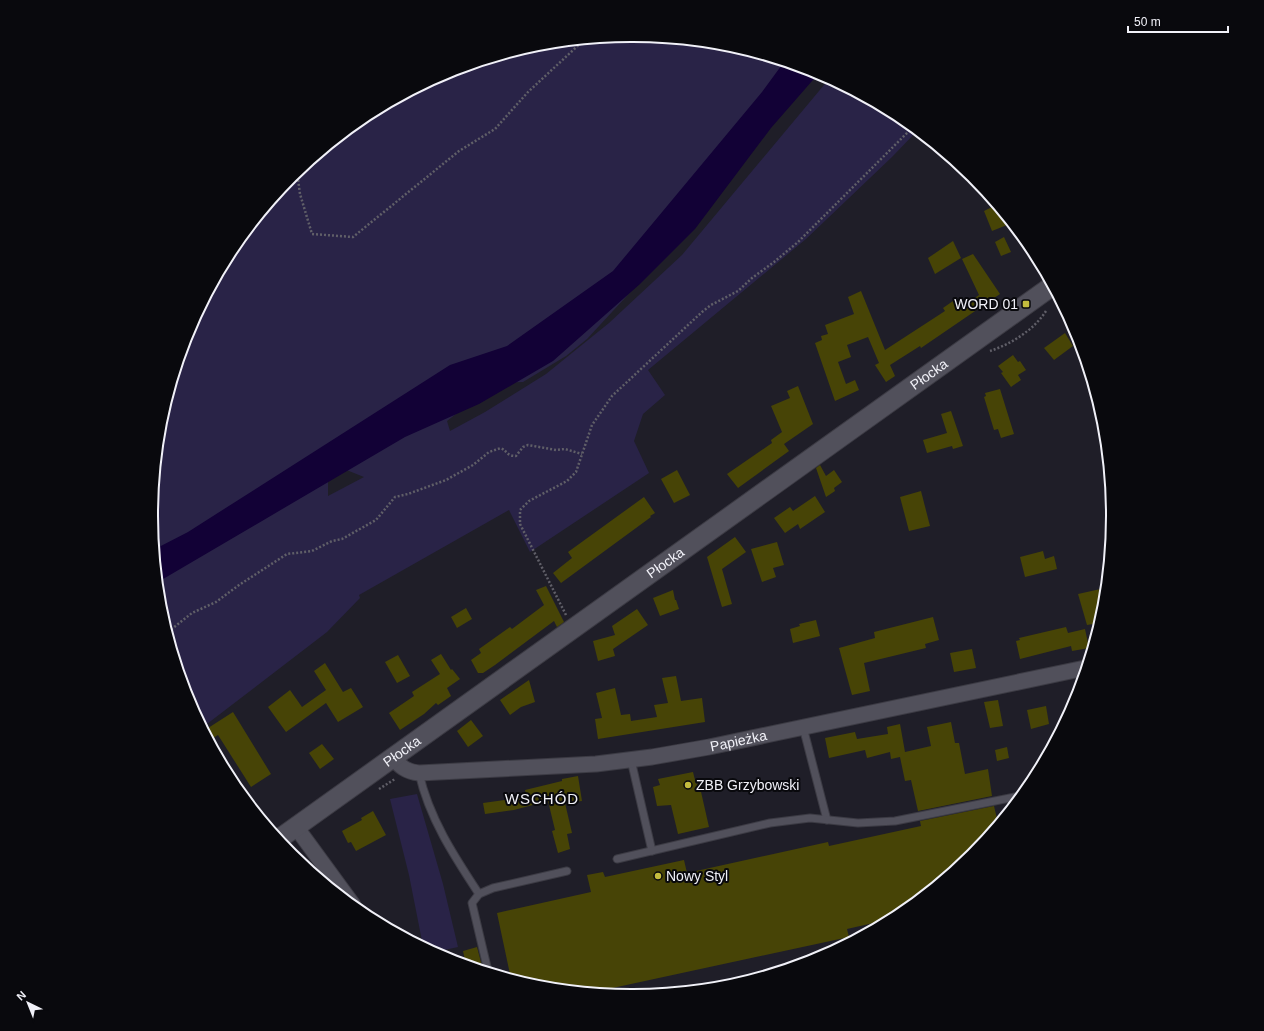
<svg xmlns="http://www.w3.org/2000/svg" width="1264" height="1031" viewBox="0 0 1264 1031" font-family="Helvetica,sans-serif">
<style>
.green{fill:#292347;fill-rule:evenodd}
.water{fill:#120136}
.building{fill:#474406}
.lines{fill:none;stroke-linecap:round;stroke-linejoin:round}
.service-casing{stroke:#3c3b44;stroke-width:9}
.minor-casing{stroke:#3c3b44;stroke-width:17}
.tertiary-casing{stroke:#3c3b44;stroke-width:21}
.path{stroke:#605f68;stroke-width:2.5;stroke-dasharray:2 2;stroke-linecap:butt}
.service{stroke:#51505b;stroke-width:7}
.minor{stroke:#51505b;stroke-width:15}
.tertiary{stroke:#51505b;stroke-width:19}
.poi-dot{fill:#c4bc3e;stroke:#09090d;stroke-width:1.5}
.labels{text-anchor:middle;stroke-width:4;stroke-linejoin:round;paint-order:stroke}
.poi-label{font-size:14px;fill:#f1f1f8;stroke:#09090d;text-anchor:start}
.street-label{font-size:14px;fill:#f1f1f8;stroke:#09090d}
.neighbourhood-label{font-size:15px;letter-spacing:1px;fill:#f1f1f8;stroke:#09090d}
.rim{fill:none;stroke:#f1f1f8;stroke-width:2}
</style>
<rect width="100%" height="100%" fill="#1f1e28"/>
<g class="green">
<path d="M 632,35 L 726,44 L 816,72 L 823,75 L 800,87 L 661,259 L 587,339 L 566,356 L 523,382 L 498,383 L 461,410 L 447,421 L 450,431 L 485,412 L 546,374 L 609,323 L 682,255 L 829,79 L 899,116 L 917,131 L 892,157 L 806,239 L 648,370 L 665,395 L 643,414 L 634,441 L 649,473 L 530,552 L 509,510 L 359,595 L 360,598 L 327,632 L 203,727 L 188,699 L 173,651 L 174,649 L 161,609 L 152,515 L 161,422 L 188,331 L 233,248 L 292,176 L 365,116 L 448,71 L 538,44 ZM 344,469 L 364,477 L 328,496 L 328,475 Z"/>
<path d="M 417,794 L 443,884 L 458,947 L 435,952 L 423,946 L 409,875 L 390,799 Z"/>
<path d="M 296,859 L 320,874 L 330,886 Z"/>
</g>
<path class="water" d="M 784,62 L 819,73 L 771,128 L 695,229 L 640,284 L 553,361 L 479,404 L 405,437 L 158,582 L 155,549 L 188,532 L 450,365 L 507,346 L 613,271 L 762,92 Z"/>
<g class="building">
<path d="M 996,205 L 1002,212 L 1007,225 L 992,231 L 984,211 Z"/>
<path d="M 1004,237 L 1011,252 L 1001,256 L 995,242 Z"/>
<path d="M 953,241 L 961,258 L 935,274 L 928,258 Z"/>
<path d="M 973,254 L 1000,294 L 921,348 L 920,346 L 890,365 L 895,376 L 886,382 L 875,365 L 879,363 L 868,337 L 847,345 L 851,357 L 838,362 L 846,384 L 855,380 L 859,390 L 835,401 L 815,343 L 822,340 L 821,336 L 828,334 L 825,325 L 854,314 L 848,297 L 861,291 L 885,350 L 945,311 L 943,308 L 953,301 L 959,309 L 979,295 L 962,259 Z"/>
<path d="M 1065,333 L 1073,346 L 1054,360 L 1044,348 Z"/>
<path d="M 1013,355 L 1018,362 L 1020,361 L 1026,370 L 1018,375 L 1021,380 L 1011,387 L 1001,373 L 1003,372 L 998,366 Z"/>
<path d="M 798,386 L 813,424 L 784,444 L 789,451 L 738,488 L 727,474 L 772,443 L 771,440 L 782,432 L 771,406 L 790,398 L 787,391 Z"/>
<path d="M 1000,389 L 1014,434 L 1001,438 L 998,429 L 994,430 L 984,397 L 986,396 L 985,393 Z"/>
<path d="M 951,411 L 963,446 L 953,449 L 952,446 L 927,453 L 923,440 L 947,433 L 941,414 Z"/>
<path d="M 820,465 L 826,476 L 834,470 L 842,482 L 834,488 L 835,491 L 826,497 L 816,468 Z"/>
<path d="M 677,470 L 690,495 L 674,503 L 661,479 Z"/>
<path d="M 921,491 L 930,526 L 909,531 L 900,497 Z"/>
<path d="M 815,496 L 825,512 L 800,529 L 798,524 L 785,533 L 774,518 L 790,507 L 793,511 Z"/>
<path d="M 644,497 L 655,513 L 650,516 L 651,517 L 561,583 L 553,573 L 572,558 L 568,552 Z"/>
<path d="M 735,537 L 746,552 L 722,569 L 732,604 L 722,607 L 707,557 Z"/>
<path d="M 777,542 L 784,565 L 773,568 L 776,577 L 762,582 L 751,549 Z"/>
<path d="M 1043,551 L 1045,559 L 1054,556 L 1057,569 L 1025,577 L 1020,557 Z"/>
<path d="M 546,586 L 564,622 L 557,627 L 554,621 L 495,665 L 483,673 L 478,673 L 471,660 L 481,653 L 479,649 L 510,627 L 512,629 L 544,605 L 536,590 Z"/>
<path d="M 1105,588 L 1103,609 L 1099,623 L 1087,625 L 1078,594 Z"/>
<path d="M 673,590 L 675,600 L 676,600 L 679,609 L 660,616 L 653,598 Z"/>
<path d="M 466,608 L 472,619 L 457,628 L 451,617 Z"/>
<path d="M 637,609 L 648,625 L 613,649 L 615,656 L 598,661 L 593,641 L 615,635 L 612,626 Z"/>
<path d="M 933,617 L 939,640 L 925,644 L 926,648 L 864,663 L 870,691 L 852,695 L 839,648 L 875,638 L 874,632 Z"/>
<path d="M 816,620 L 820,636 L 793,643 L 790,629 L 800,626 L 799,624 Z"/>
<path d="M 1066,627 L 1068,633 L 1085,629 L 1089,648 L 1072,651 L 1071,646 L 1020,659 L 1016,641 L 1020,640 L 1019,638 Z"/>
<path d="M 972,649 L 976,668 L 954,672 L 950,653 Z"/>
<path d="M 441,654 L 451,670 L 452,669 L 460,679 L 447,688 L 451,696 L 438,705 L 436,703 L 424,714 L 400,730 L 389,713 L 414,696 L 412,692 L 440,674 L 431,660 Z"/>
<path d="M 398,655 L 410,676 L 397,683 L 385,662 Z"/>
<path d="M 325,663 L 343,692 L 351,688 L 363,707 L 338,722 L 326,703 L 286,732 L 268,707 L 290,690 L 302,707 L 326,690 L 314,671 Z"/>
<path d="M 676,676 L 681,701 L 702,698 L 705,722 L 598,739 L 595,719 L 602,718 L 596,693 L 615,688 L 621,715 L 630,714 L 631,721 L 657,717 L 654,705 L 668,703 L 662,678 Z"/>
<path d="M 529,680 L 535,702 L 521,707 L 510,715 L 500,700 Z"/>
<path d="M 998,700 L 1003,726 L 990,728 L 984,702 Z"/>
<path d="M 1046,706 L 1049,724 L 1031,729 L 1027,710 Z"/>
<path d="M 233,712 L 271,774 L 251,787 L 218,735 L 210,740 L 205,730 Z"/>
<path d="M 471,720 L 483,736 L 468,747 L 457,731 Z"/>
<path d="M 951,722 L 955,743 L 959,743 L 965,774 L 988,769 L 992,796 L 918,811 L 911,780 L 905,781 L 900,757 L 891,759 L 890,752 L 867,758 L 865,750 L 829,758 L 825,738 L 855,732 L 857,739 L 888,734 L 887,727 L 900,724 L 905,752 L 931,746 L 927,727 Z"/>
<path d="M 322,744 L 334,759 L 320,769 L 309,753 Z"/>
<path d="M 1007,747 L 1009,758 L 997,761 L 995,750 Z"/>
<path d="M 693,772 L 696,784 L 699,783 L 709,827 L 678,834 L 671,805 L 657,806 L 653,787 L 660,785 L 658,779 Z"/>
<path d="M 578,776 L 582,801 L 565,803 L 572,833 L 567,834 L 570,849 L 558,853 L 552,831 L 555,830 L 548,801 L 514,810 L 485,814 L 483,803 L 527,797 L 525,790 L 562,781 L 562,779 Z"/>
<path d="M 994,806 L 998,823 L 972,855 L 899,915 L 891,919 L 847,929 L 849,937 L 594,992 L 538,987 L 511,979 L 497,913 L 591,892 L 587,875 L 603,872 L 605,877 L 684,860 L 687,873 L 828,842 L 829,846 L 921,826 L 920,821 Z"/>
<path d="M 373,811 L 386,835 L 356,851 L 351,842 L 348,843 L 342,831 L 362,820 L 361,818 Z"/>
<path d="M 477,947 L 483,970 L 466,965 L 463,951 Z"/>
</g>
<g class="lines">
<g class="service-casing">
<g id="service">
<path d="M 803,727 L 827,820"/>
<path d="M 631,760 L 652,851"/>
<path d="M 419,773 C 429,818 454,856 479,894"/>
<path d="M 617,859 L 770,823 L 810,818 L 858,823 L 895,821 L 1020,796"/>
<path d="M 488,971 L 472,903 L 479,894 L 493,888 L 567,871"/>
</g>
</g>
<g class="minor-casing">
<g id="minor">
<path id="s1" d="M 392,757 C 400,766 406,772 419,773 L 596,764 L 652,757 L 709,747 L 1085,668"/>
<path d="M 296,827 L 353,905"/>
</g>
</g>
<g class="tertiary-casing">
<g id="tertiary">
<path id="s2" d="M 279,839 L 1052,286"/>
</g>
</g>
<g class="path">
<path d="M 297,172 L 300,194 L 312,234 L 353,237 L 459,151 L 495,129 L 528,92 L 584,40"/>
<path d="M 990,351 C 1011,344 1034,330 1046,311"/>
<path d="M 566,615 L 520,524 L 520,510 L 529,501 L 567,481 L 576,472 L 592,425 L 612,396 L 702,312 L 711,305 L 738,291 L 752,278 L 774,262 L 798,242 L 913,127"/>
<path d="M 168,632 L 192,613 L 216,602 L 239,585 L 287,554 L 312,551 L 332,541 L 342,539 L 376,520 L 395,497 L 408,494 L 446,480 L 473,465 L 489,452 L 501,448 C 508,452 507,456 516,456 L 523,447 L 528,445 L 556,450 L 565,449 L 582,454"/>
<path d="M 379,789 L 395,779"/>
</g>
<use href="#service" class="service"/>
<use href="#minor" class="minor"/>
<use href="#tertiary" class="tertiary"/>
</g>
<g class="poi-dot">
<rect x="1022" y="300" width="8" height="8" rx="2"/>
<circle cx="688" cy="785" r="4"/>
<circle cx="658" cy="876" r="4"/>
</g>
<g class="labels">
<g class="poi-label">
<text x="1018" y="309" text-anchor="end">WORD 01</text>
<text x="696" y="790">ZBB Grzybowski</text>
<text x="666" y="881">Nowy Styl</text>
</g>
<g class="street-label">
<text dy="5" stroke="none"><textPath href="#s2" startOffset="799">Płocka</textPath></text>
<text dy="5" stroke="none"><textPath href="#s2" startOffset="475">Płocka</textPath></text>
<text dy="5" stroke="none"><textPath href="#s1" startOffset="354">Papieżka</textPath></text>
<text dy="5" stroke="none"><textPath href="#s2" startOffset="151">Płocka</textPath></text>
</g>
<g class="neighbourhood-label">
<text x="542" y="804">WSCHÓD</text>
</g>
</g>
<path d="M0 0H1264V1031H0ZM631 42H633A473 473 0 0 1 1106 515V516A473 473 0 0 1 633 989H631A473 473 0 0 1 158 516V515A473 473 0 0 1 631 42Z" fill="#09090d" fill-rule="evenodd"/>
<path class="rim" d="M631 42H633A473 473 0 0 1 1106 515V516A473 473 0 0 1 633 989H631A473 473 0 0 1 158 516V515A473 473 0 0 1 631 42Z"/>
<g transform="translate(28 1003) rotate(317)" stroke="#09090d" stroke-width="3" paint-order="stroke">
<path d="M0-3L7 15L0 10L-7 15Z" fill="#f1f1f8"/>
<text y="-6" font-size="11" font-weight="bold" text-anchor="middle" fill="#f1f1f8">N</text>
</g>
<path d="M1128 26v6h100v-6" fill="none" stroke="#f1f1f8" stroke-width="2"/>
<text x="1134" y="26" font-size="12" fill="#f1f1f8" stroke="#09090d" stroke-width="3" paint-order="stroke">50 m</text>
</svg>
